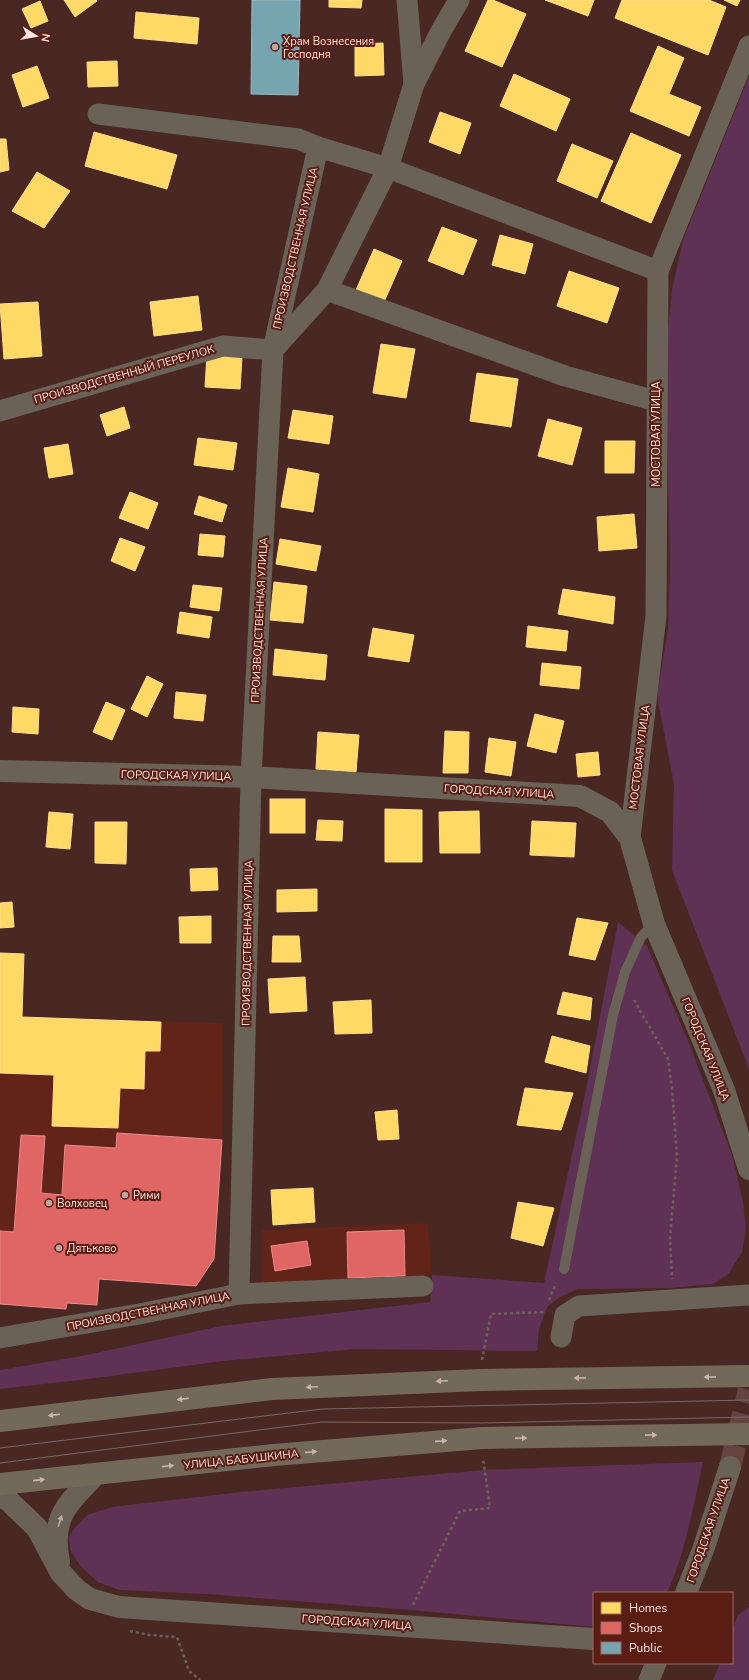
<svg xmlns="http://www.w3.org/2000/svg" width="749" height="1680" viewBox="0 0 749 1680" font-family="'Nunito Sans',sans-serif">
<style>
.built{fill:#622318}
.green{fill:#5f3155}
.homes{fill:#ffd966;stroke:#ffdd8b}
.shops{fill:#e06666;stroke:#e98c8b}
.public{fill:#76a5af;stroke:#9fb8be}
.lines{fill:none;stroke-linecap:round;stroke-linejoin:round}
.tertiary-tunnel{stroke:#644440;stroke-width:22;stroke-dasharray:22 11;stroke-linecap:butt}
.path{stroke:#6e6159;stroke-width:2.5;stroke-dasharray:3 3;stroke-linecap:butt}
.service{stroke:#6a6157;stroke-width:10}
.minor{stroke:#6a6157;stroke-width:21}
.tertiary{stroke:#6a6157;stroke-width:22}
.primary{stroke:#73695b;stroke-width:22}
.tram{stroke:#756963;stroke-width:1}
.primary-bridge{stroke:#73695b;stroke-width:22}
.oneway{fill:#c6b4ab}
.oneway2{fill:#bbaaa3}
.poi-dot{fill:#bfa49e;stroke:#591d13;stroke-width:1.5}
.labels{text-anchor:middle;stroke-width:4;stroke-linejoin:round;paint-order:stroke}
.poi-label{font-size:11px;fill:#fee6e1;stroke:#591d13;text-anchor:start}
.street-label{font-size:11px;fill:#fee6e1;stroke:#591d13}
</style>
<rect width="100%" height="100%" fill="#492823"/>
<g class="built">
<path d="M 0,953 L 24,954 L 22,1017 L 223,1023 L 222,1140 L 214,1259 L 196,1286 L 99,1279 L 97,1305 L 67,1303 L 66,1309 L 0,1304 Z"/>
<path d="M 428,1223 L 432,1275 L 262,1283 L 262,1230 Z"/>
</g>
<g class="green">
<path d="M 749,76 L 749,1069 L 672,870 L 674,784 L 657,695 L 668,630 L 670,565 L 667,414 L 668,370 L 666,350 L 672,290 L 683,240 Z"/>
<path d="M 618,922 L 647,946 L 689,1043 L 716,1114 L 733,1158 L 743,1202 L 746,1229 L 742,1252 L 729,1273 L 713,1284 L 670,1288 L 578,1289 L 560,1297 L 548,1306 L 545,1312 L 539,1329 L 537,1351 L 356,1349 L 223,1361 L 88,1379 L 0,1389 L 0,1370 L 82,1356 L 221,1326 L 430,1302 L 432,1275 L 544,1283 L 585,1095 Z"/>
<path d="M 703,1462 C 693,1507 686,1551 667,1593 L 594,1593 L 594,1627 L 411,1610 L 207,1594 L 119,1590 L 98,1582 L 81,1567 L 70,1550 L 69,1538 L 73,1530 L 87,1515 L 112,1507 L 241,1492 L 484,1470 Z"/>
<path d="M 749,1607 L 749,1680 L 713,1680 L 720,1663 L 732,1663 L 732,1631 L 738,1615 Z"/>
</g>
<g class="homes">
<path d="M 64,0 L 96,0 L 97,1 L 75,17 Z"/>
<path d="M 329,0 L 362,0 L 361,8 L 329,7 Z"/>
<path d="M 488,0 L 493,0 L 526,14 L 502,67 L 465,51 Z"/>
<path d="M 545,0 L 594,0 L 588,16 Z"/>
<path d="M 622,0 L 709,0 L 726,7 L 708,55 L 615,18 Z"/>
<path d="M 724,0 L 740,0 L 737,6 Z"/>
<path d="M 40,1 L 48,21 L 31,28 L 22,9 Z"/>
<path d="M 136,12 L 199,18 L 197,44 L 134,38 Z"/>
<path d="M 383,43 L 384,75 L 355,76 L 355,44 Z"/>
<path d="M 658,46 L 684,58 L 669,94 L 701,107 L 689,136 L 630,111 Z"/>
<path d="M 117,61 L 118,86 L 88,87 L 87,62 Z"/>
<path d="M 37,66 L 49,98 L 23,107 L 12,75 Z"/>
<path d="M 514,74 L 570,99 L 556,131 L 500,106 Z"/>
<path d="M 440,112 L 471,123 L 460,154 L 429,142 Z"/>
<path d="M 94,132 L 177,155 L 167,189 L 85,166 Z"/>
<path d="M 631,133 L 681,155 L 651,223 L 601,201 Z"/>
<path d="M 0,139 L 6,139 L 9,170 L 0,172 Z"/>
<path d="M 572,144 L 613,161 L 597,198 L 557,181 Z"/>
<path d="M 37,172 L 70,191 L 44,228 L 12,211 Z"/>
<path d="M 442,227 L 477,240 L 463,275 L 428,261 Z"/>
<path d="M 500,235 L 533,244 L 525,274 L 492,265 Z"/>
<path d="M 374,249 L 402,261 L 384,302 L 356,290 Z"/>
<path d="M 569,271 L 619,288 L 607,323 L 557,306 Z"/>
<path d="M 198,296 L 202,330 L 154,336 L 150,302 Z"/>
<path d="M 38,302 L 42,356 L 4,359 L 0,304 Z"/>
<path d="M 381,344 L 415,349 L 406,398 L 373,393 Z"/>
<path d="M 207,355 L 242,357 L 240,389 L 205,387 Z"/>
<path d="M 477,373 L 518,379 L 511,427 L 470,421 Z"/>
<path d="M 124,407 L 130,428 L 107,436 L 100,415 Z"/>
<path d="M 293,410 L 333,416 L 329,444 L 288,438 Z"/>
<path d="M 548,419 L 582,428 L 572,465 L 538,456 Z"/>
<path d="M 198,438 L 237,443 L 233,470 L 194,465 Z"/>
<path d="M 605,441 L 635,441 L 634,473 L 605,473 Z"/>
<path d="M 68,444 L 73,474 L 49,478 L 44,448 Z"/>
<path d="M 288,468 L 319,474 L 313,512 L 281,507 Z"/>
<path d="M 130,492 L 158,503 L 148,529 L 119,518 Z"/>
<path d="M 199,496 L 227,505 L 222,522 L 194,514 Z"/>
<path d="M 634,514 L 637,548 L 599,551 L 597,517 Z"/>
<path d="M 200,534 L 225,536 L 223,557 L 198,555 Z"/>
<path d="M 120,538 L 145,547 L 135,571 L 111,561 Z"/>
<path d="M 280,539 L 321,546 L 316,571 L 276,564 Z"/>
<path d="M 274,582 L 307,586 L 303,623 L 270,620 Z"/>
<path d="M 193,585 L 222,588 L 219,611 L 190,607 Z"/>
<path d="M 563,589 L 615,597 L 613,624 L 558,614 Z"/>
<path d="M 180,612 L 212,617 L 209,638 L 177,633 Z"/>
<path d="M 528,626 L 568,631 L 566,651 L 526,647 Z"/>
<path d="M 373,628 L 414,635 L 409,662 L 368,656 Z"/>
<path d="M 275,649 L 327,655 L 325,680 L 273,675 Z"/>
<path d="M 542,663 L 581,667 L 579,689 L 540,685 Z"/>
<path d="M 147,676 L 163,684 L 147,717 L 131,709 Z"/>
<path d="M 176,692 L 206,695 L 203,721 L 174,718 Z"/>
<path d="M 106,702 L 125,710 L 112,740 L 93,732 Z"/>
<path d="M 13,707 L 39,709 L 38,734 L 12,732 Z"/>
<path d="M 535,714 L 564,721 L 556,753 L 527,746 Z"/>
<path d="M 445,731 L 469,732 L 468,773 L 443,773 Z"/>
<path d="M 318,732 L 359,735 L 356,772 L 316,769 Z"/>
<path d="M 489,738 L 516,742 L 511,776 L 485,772 Z"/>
<path d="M 598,752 L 600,775 L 578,777 L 576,754 Z"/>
<rect x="270" y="799" width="35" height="34"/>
<path d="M 385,809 L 422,810 L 422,862 L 385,862 Z"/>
<path d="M 479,811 L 480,853 L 440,853 L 439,812 Z"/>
<path d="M 49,812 L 73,814 L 70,849 L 46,847 Z"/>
<path d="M 318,820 L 343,821 L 342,841 L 316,840 Z"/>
<path d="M 532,821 L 576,823 L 574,857 L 530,855 Z"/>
<path d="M 95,822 L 127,822 L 126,864 L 95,863 Z"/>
<path d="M 217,868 L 218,890 L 191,891 L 190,869 Z"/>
<path d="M 317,889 L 317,911 L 277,912 L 277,890 Z"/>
<path d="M 12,902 L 14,927 L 0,928 L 0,903 Z"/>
<path d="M 211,916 L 211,943 L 180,943 L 179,917 Z"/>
<path d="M 577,918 L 608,923 L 595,960 L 569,955 Z"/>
<path d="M 273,936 L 299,936 L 301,962 L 272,962 Z"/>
<path d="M 0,953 L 24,954 L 22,1017 L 161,1022 L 160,1051 L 145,1051 L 144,1089 L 120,1088 L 118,1128 L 52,1126 L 54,1075 L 0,1073 Z"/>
<path d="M 305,977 L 307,1011 L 270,1013 L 268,979 Z"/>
<path d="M 563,992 L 592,998 L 590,1020 L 557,1014 Z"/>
<path d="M 371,1000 L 372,1033 L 335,1034 L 333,1002 Z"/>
<path d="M 552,1036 L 590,1046 L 586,1073 L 545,1062 Z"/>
<path d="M 525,1088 L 573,1093 L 561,1130 L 517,1125 Z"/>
<path d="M 397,1110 L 399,1139 L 378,1140 L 375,1112 Z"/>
<path d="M 313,1188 L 315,1222 L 273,1225 L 271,1190 Z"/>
<path d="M 518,1202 L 554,1208 L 543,1246 L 511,1238 Z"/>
</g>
<g class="shops">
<path d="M 117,1133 L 222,1140 L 214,1259 L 196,1286 L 99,1279 L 97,1305 L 67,1303 L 66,1309 L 0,1304 L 0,1231 L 14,1232 L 21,1135 L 45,1136 L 41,1193 L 62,1195 L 65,1145 L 116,1148 Z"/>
<path d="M 404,1230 L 405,1276 L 348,1278 L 347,1232 Z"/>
<path d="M 307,1241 L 311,1265 L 275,1271 L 271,1246 Z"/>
</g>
<path class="public" d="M 252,0 L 300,0 L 298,95 L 251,94 Z"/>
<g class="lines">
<path class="tertiary-tunnel" d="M 730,1467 L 749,1390"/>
<g class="path">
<path d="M 634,1000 L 668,1059 L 672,1088 L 677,1156 L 670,1237 L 672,1279"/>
<path d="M 549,1300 L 556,1283"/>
<path d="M 482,1360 L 491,1314 L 545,1312"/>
<path d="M 413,1605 L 460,1511 L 490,1508 L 483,1458"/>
<path d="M 130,1631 L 149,1635 L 177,1637 L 189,1671 L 200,1680"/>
</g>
<path class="service" d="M 564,1269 L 613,1015 L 625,972 L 641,937 L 654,924"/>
<g class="minor">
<path d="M 407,0 L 414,84"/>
<path d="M 98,114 L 298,139 L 318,147 L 388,168 L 658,271"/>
<path d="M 327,290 L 565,376 L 656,401"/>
<path d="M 0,411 L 223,346 L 273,350 L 318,147"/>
<path d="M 630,838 L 656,616 L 658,271 L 749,46"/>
<path d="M 239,1294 L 423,1286"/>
<path d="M 561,1337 L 565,1315 L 579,1306 L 749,1295"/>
<path d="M 0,1338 L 139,1314 L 239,1294 L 251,777 L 273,350 L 327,290 L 388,168 L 414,84 L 441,31 L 459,0"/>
<path d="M 649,1680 L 656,1663"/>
</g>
<g class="tertiary">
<path d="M 0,771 L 251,777 L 580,796 L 610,812 L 630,838 L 654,924 L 724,1090 L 749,1169"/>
<path d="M 0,1496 L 9,1501 L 37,1528 L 61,1573 L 77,1590 L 90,1599 L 119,1607 L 594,1639"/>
<path d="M 59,1562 C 50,1517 67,1505 96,1474"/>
<path d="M 686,1593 L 703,1550 L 730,1467"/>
</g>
<g class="primary">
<path d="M 0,1421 L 272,1389 L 481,1380 L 749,1376"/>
<path d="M 0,1484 L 274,1455 L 482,1438"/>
</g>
<g class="tram">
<path d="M 0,1448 L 322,1409 L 749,1400"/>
<path d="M 0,1463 L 322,1422 L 481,1423 L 749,1417"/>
</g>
<path class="primary-bridge" d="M 482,1438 L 749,1434"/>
</g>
<defs><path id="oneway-solid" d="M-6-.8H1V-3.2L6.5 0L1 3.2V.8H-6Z"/></defs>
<g class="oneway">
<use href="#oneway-solid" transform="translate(710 1377) rotate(179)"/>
<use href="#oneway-solid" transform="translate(580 1378) rotate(179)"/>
<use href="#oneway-solid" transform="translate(442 1381) rotate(178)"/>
<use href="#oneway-solid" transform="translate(312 1387) rotate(178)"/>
<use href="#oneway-solid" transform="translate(183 1399) rotate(173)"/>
<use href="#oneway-solid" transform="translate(54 1415) rotate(173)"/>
<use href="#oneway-solid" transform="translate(651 1435) rotate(-1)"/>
<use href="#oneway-solid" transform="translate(521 1438) rotate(-1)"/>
<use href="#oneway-solid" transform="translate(441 1441) rotate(-4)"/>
<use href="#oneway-solid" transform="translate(311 1452) rotate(-4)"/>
<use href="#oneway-solid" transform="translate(168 1466) rotate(-6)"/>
<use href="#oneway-solid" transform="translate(39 1480) rotate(-6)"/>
</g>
<use class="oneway2" href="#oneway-solid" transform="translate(60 1521) rotate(-73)"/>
<g class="poi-dot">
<circle cx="275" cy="47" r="4"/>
<circle cx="125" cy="1195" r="4"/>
<circle cx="49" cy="1203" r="4"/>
<circle cx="59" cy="1248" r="4"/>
</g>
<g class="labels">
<g class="poi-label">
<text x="283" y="45">Храм Вознесения<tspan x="283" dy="13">Господня</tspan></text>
<text x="133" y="1199">Рими</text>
<text x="57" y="1207">Волховец</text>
<text x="67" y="1252">Дятьково</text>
</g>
<g class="street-label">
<text transform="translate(295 248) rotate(-77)" y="4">ПРОИЗВОДСТВЕННАЯ УЛИЦА</text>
<text transform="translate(124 374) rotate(-16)" y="4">ПРОИЗВОДСТВЕННЫЙ ПЕРЕУЛОК</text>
<text transform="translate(656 434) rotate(-90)" y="4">МОСТОВАЯ УЛИЦА</text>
<text transform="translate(259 620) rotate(-87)" y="4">ПРОИЗВОДСТВЕННАЯ УЛИЦА</text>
<text transform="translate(639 757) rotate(-83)" y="4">МОСТОВАЯ УЛИЦА</text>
<text transform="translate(176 775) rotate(1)" y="4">ГОРОДСКАЯ УЛИЦА</text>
<text transform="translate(499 791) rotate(3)" y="4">ГОРОДСКАЯ УЛИЦА</text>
<text transform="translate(247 943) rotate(-89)" y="4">ПРОИЗВОДСТВЕННАЯ УЛИЦА</text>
<text transform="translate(706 1049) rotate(68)" y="4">ГОРОДСКАЯ УЛИЦА</text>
<text transform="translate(148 1311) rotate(-11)" y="4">ПРОИЗВОДСТВЕННАЯ УЛИЦА</text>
<text transform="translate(241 1459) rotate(-6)" y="4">УЛИЦА БАБУШКИНА</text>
<text transform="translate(708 1530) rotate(-71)" y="4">ГОРОДСКАЯ УЛИЦА</text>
<text transform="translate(357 1622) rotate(4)" y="4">ГОРОДСКАЯ УЛИЦА</text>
</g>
</g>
<rect x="593" y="1592" width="140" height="72" fill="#591d13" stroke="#9b6d65"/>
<rect x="601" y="1602" width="20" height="12" fill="#ffd966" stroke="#9b6d65"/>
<text x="629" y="1612" font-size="12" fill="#fee6e1">Homes</text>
<rect x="601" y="1622" width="20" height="12" fill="#e06666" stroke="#9b6d65"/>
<text x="629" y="1632" font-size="12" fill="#fee6e1">Shops</text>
<rect x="601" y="1642" width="20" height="12" fill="#76a5af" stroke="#9b6d65"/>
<text x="629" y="1652" font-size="12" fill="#fee6e1">Public</text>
<g transform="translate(36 36) rotate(101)" stroke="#591d13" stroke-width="3" paint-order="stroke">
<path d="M0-3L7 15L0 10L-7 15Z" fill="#fee6e1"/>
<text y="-6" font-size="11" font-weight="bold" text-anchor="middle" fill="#fee6e1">N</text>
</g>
</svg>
